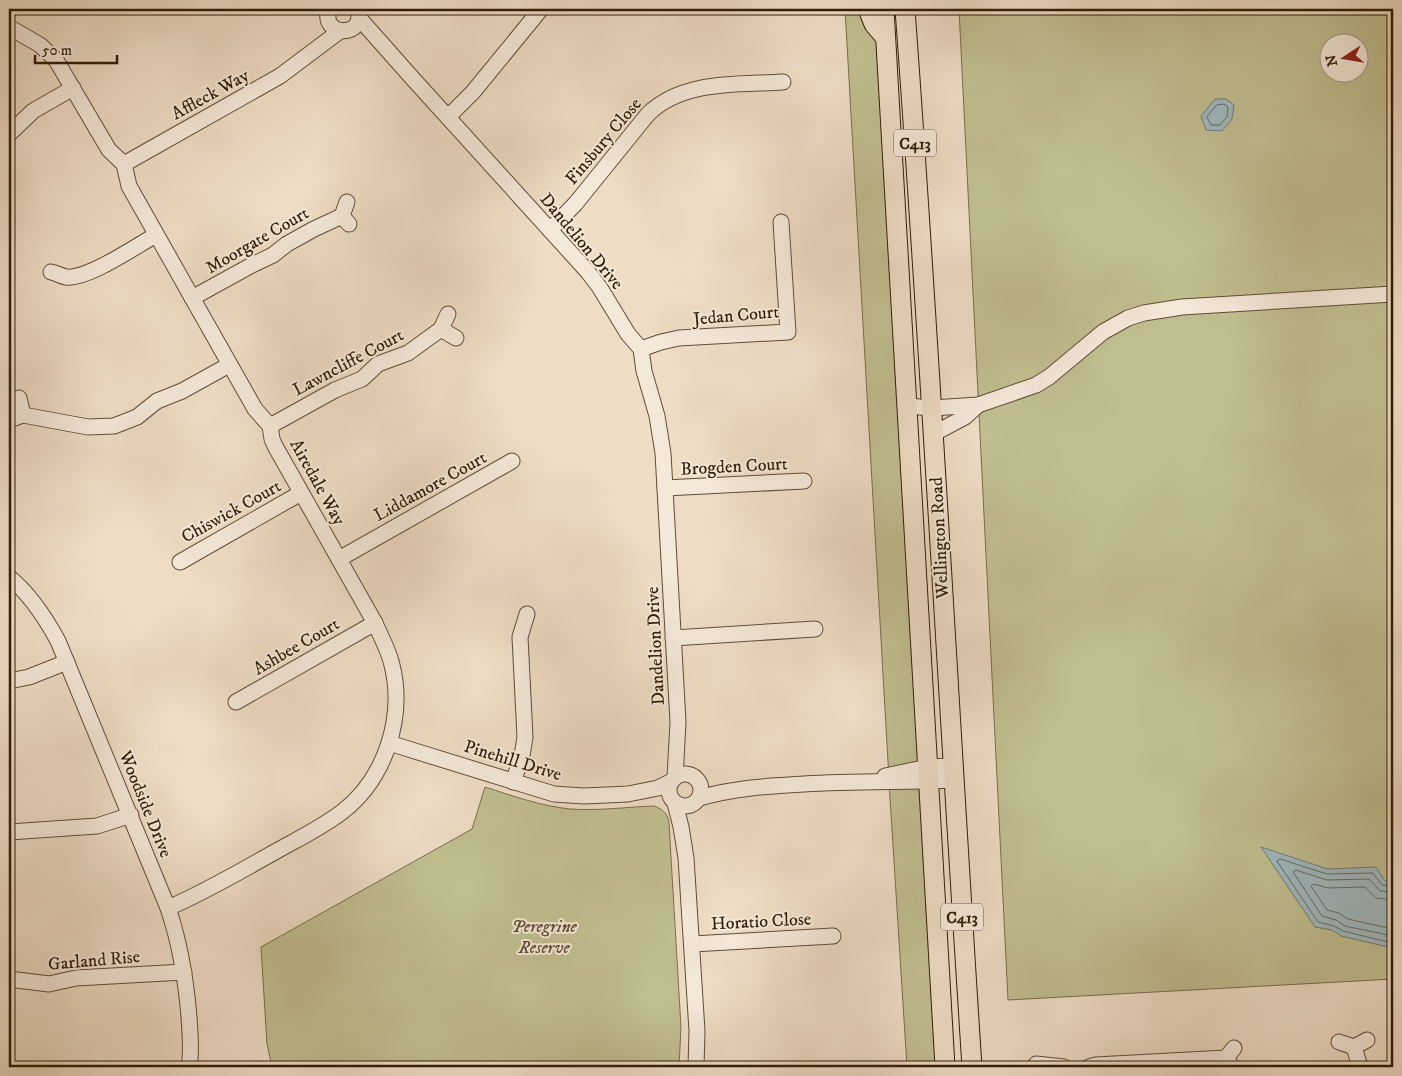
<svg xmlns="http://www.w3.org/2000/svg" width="1402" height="1076" viewBox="0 0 1402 1076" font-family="'IM FELL DW Pica',serif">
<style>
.green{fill:#c0be90;stroke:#786e4b;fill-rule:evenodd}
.water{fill:#9fb9c0;stroke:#737b76}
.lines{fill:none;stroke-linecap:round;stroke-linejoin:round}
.shore{stroke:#686b63;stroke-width:1}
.minor-casing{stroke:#604d36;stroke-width:17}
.major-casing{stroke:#311d06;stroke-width:21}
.minor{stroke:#f4e8d9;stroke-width:15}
.major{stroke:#eedcc5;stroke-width:19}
.labels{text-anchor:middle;stroke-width:4;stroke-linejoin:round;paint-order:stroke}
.shield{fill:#f4e8d9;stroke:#6c5a45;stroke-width:1}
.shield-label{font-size:16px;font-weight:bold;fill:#311d06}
.street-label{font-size:18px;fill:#311d06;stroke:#f4e8d9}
.park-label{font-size:18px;font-style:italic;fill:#5c4d2f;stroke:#f4e8d9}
</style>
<rect width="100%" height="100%" fill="#eedcc5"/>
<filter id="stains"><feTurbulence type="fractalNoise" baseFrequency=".004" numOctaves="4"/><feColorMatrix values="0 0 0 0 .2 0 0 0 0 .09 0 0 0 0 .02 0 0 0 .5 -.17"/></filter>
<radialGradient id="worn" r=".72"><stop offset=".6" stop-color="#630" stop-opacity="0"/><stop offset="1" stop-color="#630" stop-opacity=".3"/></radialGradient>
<g class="green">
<path d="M 845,9 L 868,9 L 886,38 L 928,767 L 889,779 Z"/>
<path d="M 959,9 L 1393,9 L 1393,979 L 1008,1000 ZM 1330,42 L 1360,42 L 1360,72 L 1330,72 Z"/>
<path d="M 929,781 L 945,1067 L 907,1067 L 889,782 Z"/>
<path d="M 485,787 C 513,796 541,806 570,809 C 598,811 626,807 654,806 C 663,809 668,814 669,823 L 681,1027 L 679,1067 L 272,1067 L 267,1044 L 261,947 L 472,829 Z"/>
</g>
<g class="water">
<path d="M 1215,99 L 1226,99 L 1234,105 L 1232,119 L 1222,131 L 1206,130 L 1201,116 Z"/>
<path d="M 1261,847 L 1328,869 L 1376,867 L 1385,881 L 1393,881 L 1393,946 L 1388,947 L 1341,936 L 1332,930 L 1315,927 Z"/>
</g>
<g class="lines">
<g class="shore">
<path d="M 1217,105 L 1224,104 L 1228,107 L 1227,117 L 1220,125 L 1211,125 L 1207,117 Z"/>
<path d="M 1393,886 L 1382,885 L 1373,873 L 1327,874 L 1280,859 L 1277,861 L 1318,922 L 1334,926 L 1343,931 L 1388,942 L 1393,941"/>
<path d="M 1393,892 L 1380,891 L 1369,879 L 1327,880 L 1296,870 L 1293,872 L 1322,916 L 1336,920 L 1345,926 L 1388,935 L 1393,935"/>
<path d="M 1393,900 L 1376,898 L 1365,887 L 1328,888 L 1314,884 L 1311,886 L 1327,910 L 1339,913 L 1348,919 L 1388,928 L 1393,928"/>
</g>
<g class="minor-casing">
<g id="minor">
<path d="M 329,9 C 320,38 367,38 358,9"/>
<path d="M 359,18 L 414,80 L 588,272 L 600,288 L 628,334 L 641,349 L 644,371 L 657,416 L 663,453 L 678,722 L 675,778"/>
<path d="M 9,27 L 40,45 L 56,60 L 109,150 L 124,164 L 129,186 L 255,409 L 270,426 L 272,439 L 275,446 L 375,623 C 381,637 389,651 392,665 C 405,718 385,779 342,812 C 321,828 296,840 273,853 C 239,872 205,892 168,908"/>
<path d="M 448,117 L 473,92 L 541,9"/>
<path d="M 9,134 L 33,111 L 73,88"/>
<path d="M 124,164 L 280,76 L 340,31"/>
<path d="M 342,216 L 347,202"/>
<path d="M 550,230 L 576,203 L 648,114 C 683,80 737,85 783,82"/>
<path d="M 51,272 C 56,273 61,276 66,277 C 87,280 136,246 156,235"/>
<path d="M 192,298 L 252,265 L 273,255 L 287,244 L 314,229 L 342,216 L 349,224"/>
<path d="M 441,329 L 456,338"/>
<path d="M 641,349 L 661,342 L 679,338 L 788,332 L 781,222"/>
<path d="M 19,398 L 23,415"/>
<path d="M 907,406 L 932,408 L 978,405 L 1036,385 L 1049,377 L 1103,332 L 1128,318 L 1144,313 L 1182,307 L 1393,294"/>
<path d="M 9,420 L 23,415 L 88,427 L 114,426 L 137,417 L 157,401 L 182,391 L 229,365"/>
<path d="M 270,426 L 335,390 L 362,379 L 378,364 L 408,353 L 441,329 L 448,314"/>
<path d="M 933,434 L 965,417 L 978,405"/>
<path d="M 665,488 L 804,481"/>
<path d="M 339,559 L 512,461"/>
<path d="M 180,562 L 301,493"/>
<path d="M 9,577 C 30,594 45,617 58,641 L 168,908 C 180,943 186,980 189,1017 C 190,1034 192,1050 189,1067"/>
<path d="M 673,638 L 815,629"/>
<path d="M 9,681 L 29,677 L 67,662"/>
<path d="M 236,702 L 375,623"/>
<path d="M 389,743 L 554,794 L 584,796 L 628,794 L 658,788 L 672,781"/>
<circle cx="685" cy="790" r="16"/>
<path d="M 885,776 L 928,767 L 953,766"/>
<path d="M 513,782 L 522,756 L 525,737 L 520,637 L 527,614"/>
<path d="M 699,798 C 735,788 767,786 804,784 C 854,781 904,782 953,780"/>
<path d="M 675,803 L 681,827 L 686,858 L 697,1031 L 696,1067"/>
<path d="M 9,832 L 97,826 L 131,815"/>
<path d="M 692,944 L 833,936"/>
<path d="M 9,979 L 49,984 L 76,978 L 184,972"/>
<path d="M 1339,1042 L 1354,1047 L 1367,1040"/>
<path d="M 1354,1047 L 1360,1067"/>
<path d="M 1036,1064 L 1064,1067"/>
<path d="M 1089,1067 L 1096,1065 L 1226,1058"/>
<path d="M 1232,1067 L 1226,1058 L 1234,1048"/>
</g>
</g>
<g class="major-casing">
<g id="major">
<path d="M 868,9 L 874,24 L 885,37"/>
<path d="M 884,9 L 945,1067"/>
<path d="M 905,9 C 931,361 949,714 972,1067"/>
</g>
</g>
<use href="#minor" class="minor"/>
<use href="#major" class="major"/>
</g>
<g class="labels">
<g class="shield">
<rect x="894" y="129.5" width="42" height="27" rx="4"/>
<rect x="941" y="903.5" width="42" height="27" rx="4"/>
</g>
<g class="shield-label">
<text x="915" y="149">C413</text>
<text x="962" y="923">C413</text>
</g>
<g class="street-label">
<text transform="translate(210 94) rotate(-29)" y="6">Affleck Way</text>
<text transform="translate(603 141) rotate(-50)" y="6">Finsbury Close</text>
<text transform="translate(257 240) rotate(-30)" y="6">Moorgate Court</text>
<text transform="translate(582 241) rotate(50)" y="6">Dandelion Drive</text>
<text transform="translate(736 315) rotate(-5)" y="6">Jedan Court</text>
<text transform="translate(348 362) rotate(-28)" y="6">Lawncliffe Court</text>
<text transform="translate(734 466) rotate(-3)" y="6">Brogden Court</text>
<text transform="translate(318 482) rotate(61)" y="6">Airedale Way</text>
<text transform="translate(430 486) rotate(-29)" y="6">Liddamore Court</text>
<text transform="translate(231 511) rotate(-29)" y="6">Chiswick Court</text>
<text transform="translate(939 538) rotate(-93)" y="6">Wellington Road</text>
<text transform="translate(296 646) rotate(-30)" y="6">Ashbee Court</text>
<text transform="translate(655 646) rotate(-93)" y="6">Dandelion Drive</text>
<text transform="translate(513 760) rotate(17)" y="6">Pinehill Drive</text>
<text transform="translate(146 804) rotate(68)" y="6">Woodside Drive</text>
<text transform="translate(761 921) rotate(-3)" y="6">Horatio Close</text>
<text transform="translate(94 960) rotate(-5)" y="6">Garland Rise</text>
</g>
<g class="park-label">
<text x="544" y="932">Peregrine<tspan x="544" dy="21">Reserve</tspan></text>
</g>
</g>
<rect width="1402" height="1076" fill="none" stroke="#eedcc5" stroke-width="30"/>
<rect x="10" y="10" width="1382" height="1056" fill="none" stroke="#311d06" stroke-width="2.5"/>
<rect x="15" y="15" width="1372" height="1046" fill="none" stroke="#311d06"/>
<g transform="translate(1344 58) rotate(258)"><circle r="24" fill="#f4e8d9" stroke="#a69785"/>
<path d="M0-4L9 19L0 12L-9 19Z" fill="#8f2418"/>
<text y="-8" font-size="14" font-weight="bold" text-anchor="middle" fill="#311d06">N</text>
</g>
<path d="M35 55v8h82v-8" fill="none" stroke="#311d06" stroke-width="2.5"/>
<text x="42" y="55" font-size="15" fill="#311d06" stroke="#f4e8d9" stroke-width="4" paint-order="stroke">50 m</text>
<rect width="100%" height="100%" filter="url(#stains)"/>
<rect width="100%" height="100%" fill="url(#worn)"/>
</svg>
